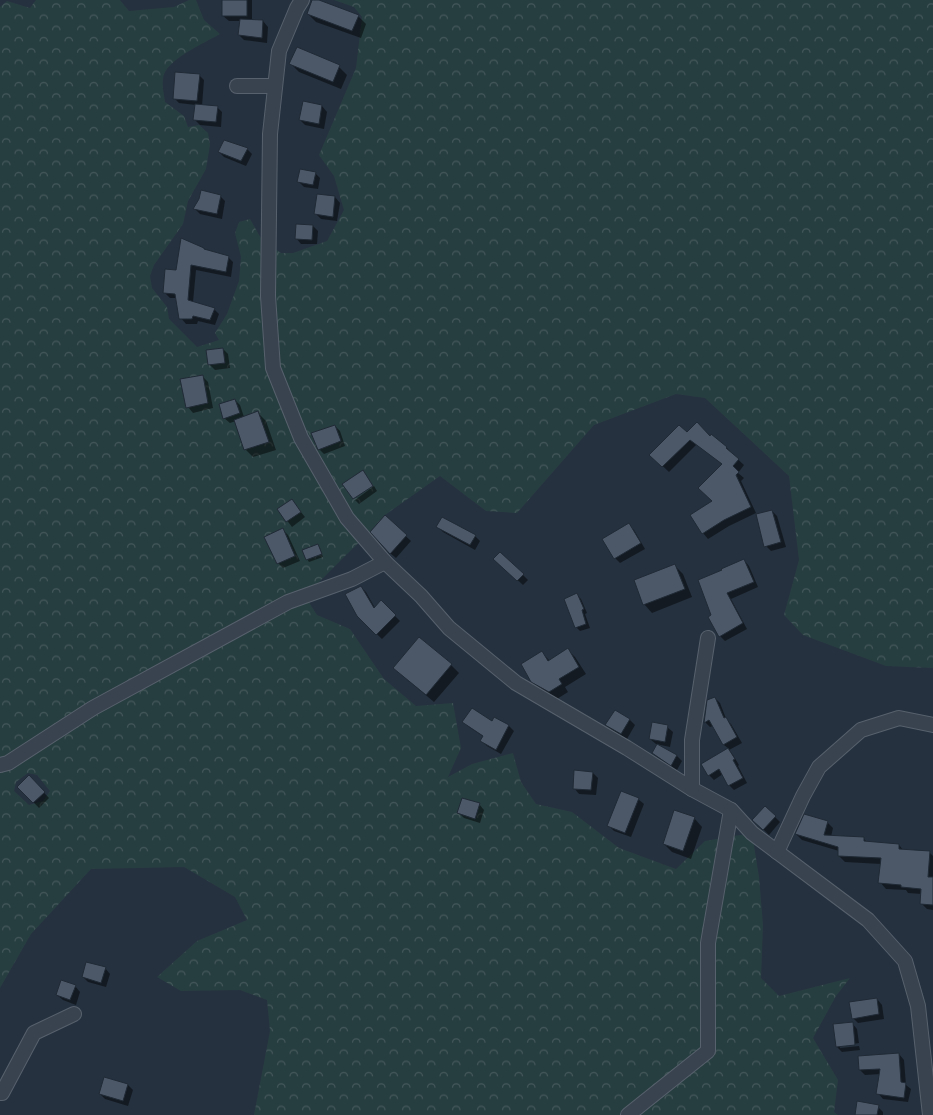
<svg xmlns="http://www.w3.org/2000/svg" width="933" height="1115" viewBox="0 0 933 1115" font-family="'Varela Round',sans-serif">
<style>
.forest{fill:url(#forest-crowns);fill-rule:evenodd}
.shadow{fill:#0007}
.building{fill:#4c5868;stroke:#202a36}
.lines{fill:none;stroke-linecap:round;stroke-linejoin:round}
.minor-casing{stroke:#57616d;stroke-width:16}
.minor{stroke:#39434f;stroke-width:14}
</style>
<defs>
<pattern id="forest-crowns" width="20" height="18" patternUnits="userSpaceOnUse" patternTransform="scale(1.25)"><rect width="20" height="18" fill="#273e40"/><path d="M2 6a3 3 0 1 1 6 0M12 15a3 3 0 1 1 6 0" fill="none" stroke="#44585a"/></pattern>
</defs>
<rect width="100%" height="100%" fill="#25313f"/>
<path class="forest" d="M 36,0 L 120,0 L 129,11 L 174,7 L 189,0 L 196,0 L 204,20 L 220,34 C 205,43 164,60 163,79 C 162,86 164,95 165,102 L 184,116 L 188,127 L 199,125 L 208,133 L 210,145 L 206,169 L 188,201 L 183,224 L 154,265 L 150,276 L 152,288 L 167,307 L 169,319 L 197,347 L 219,340 L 215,333 L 227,314 L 239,281 L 241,257 L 235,233 L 239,222 L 250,219 L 262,240 L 281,253 L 293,253 L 327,241 L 344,210 L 334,176 L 319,155 L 356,68 L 362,17 L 354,7 L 334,0 L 933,0 L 933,668 L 886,666 L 803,635 L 784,615 L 799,560 L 789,476 L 705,398 L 676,394 L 594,425 L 517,513 L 486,511 L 440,476 L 385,515 L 368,534 L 347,554 L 305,596 L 317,615 L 350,629 L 384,679 L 416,706 L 453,703 L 461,748 L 448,777 L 472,764 L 513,753 L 521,782 L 536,804 L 572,812 L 619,848 L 676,869 L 705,841 L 752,833 L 759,877 L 763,925 L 761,978 L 779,996 L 850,978 L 836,996 L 813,1038 L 838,1080 L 834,1112 L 838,1115 L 254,1115 L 270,1031 L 267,1000 L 240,990 L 181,991 L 157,977 L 197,941 L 247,920 L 235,897 L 184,867 L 91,869 L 31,934 L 0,988 L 0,7 L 7,1 L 30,8 ZM 28,773 L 37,775 L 50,791 L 43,801 L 29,805 L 14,791 L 16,782 Z"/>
<g class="shadow">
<path d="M 223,0 L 252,0 L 252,21 L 263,21 L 268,27 L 267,43 L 244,40 L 239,35 L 241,21 L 229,21 L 223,16 Z"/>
<path d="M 313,0 L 358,16 L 366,24 L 361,38 L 316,22 L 308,14 Z"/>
<path d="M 291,64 L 339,67 L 347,75 L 341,89 L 299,72 Z"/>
<path d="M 199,75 L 204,80 L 202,106 L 217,107 L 222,112 L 221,127 L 200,125 L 195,120 L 196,105 L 179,103 L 174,98 Z"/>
<path d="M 304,103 L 322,106 L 327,112 L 324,129 L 305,125 L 300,120 Z"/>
<path d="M 247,149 L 252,154 L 246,166 L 224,157 L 219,152 Z"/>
<path d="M 315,173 L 320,178 L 318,189 L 304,187 L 299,182 Z"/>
<path d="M 220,196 L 225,201 L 222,219 L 200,214 L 195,209 Z"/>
<path d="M 335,197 L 340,203 L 337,221 L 321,219 L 316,214 Z"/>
<path d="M 313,226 L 318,231 L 317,244 L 301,244 L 296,238 Z"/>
<path d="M 204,249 L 207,251 L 228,257 L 233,262 L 231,277 L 196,270 L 193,302 L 214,309 L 219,314 L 215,325 L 198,321 L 197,324 L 186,324 L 181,318 L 177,298 L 170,298 L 165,293 L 177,271 Z"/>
<path d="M 223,349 L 228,354 L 230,368 L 215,370 L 209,364 Z"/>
<path d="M 202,376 L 208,382 L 213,408 L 193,413 L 188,407 Z"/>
<path d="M 235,400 L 240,405 L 244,417 L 258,413 L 266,421 L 276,450 L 253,457 L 245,449 L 236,421 L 230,423 L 224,418 Z"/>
<path d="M 335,426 L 340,431 L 345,446 L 324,454 L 319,449 Z"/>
<path d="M 687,434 L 710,437 L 711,436 L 727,448 L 732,454 L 744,465 L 738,473 L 744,478 L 741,481 L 756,513 L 729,526 L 708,539 L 703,533 L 714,502 L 723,465 L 697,444 L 669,472 L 651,455 Z"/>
<path d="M 374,486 L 377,491 L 359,504 L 355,500 Z"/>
<path d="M 292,501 L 305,517 L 292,527 L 279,510 Z"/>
<path d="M 772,511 L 777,516 L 786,547 L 771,551 L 766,546 Z"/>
<path d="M 385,517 L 411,541 L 396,558 L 390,553 Z"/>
<path d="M 628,525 L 634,530 L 645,549 L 620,563 L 615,558 Z"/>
<path d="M 438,527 L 475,536 L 480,541 L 475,550 L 443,532 Z"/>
<path d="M 282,529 L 288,535 L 300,561 L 283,568 L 278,563 Z"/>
<path d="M 318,546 L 320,548 L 323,557 L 309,562 L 307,559 Z"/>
<path d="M 744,560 L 749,566 L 758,587 L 731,599 L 747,629 L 725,641 L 720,636 L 713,616 Z"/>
<path d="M 500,564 L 523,575 L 528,580 L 523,585 Z"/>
<path d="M 675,566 L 683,574 L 692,597 L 652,613 L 644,604 Z"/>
<path d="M 361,587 L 366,592 L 375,608 L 381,602 L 400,621 L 382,639 L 358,616 Z"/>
<path d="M 577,595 L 581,599 L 587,613 L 585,614 L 590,628 L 580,631 L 576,627 Z"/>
<path d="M 568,650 L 575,657 L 586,674 L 565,687 L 568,692 L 557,699 L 540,689 L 532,681 L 542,653 L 550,661 Z"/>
<path d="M 451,665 L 459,673 L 434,702 L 403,676 Z"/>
<path d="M 715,698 L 720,703 L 727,721 L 731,724 L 742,743 L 729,750 L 733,755 L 739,765 L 738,766 L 747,783 L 734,790 L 729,785 L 723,774 L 714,780 L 709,775 L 703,765 L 729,749 L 724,745 L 713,726 L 710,727 L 705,722 Z"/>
<path d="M 615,711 L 630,720 L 635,725 L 627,739 L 612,730 L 607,725 Z"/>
<path d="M 495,718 L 509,726 L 514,731 L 501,754 L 487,746 L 482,741 L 484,737 L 469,727 L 464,722 L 492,723 Z"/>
<path d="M 667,727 L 673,732 L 670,747 L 656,744 L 650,739 Z"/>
<path d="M 658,746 L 677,756 L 682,761 L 677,770 L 659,758 L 653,753 Z"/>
<path d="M 593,773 L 598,778 L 596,795 L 579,794 L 574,788 Z"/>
<path d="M 29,777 L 49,798 L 39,808 L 19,787 Z"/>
<path d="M 638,799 L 644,804 L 631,837 L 614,831 L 609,826 Z"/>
<path d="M 479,804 L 484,810 L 480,823 L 464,818 L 459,813 Z"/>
<path d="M 775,817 L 780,822 L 769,835 L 754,820 Z"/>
<path d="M 694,818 L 702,827 L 691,859 L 672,852 L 664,844 Z"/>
<path d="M 827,822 L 833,828 L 831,837 L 864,839 L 867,842 L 899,845 L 904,851 L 929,852 L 933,856 L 933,910 L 927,909 L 921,903 L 922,894 L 908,893 L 906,890 L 886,889 L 880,882 L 881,864 L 845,862 L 839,856 L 839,851 L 802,840 L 796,834 Z"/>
<path d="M 105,968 L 110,974 L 106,987 L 88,982 L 83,977 Z"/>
<path d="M 75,986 L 80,992 L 76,1005 L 63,1000 L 57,995 Z"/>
<path d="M 877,999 L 882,1005 L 884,1019 L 858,1023 L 853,1018 Z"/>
<path d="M 852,1023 L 857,1029 L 859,1043 L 840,1046 L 840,1048 L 859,1046 L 860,1050 L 842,1052 L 837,1047 Z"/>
<path d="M 899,1054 L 904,1060 L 906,1085 L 911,1089 L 908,1102 L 883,1099 L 878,1093 L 881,1074 L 865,1075 L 860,1070 Z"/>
<path d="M 128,1085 L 133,1090 L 128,1106 L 105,1099 L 100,1094 Z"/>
<path d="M 878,1107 L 883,1112 L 883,1115 L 856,1115 Z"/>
</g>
<g class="building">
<rect x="222" y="0" width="25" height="16"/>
<path d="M 312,0 L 319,0 L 359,15 L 352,31 L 307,14 Z"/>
<path d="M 240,19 L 263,20 L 262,38 L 238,35 Z"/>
<path d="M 297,47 L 340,65 L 333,82 L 289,64 Z"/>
<path d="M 175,72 L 200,74 L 197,101 L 173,99 Z"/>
<path d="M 303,101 L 322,105 L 319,124 L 299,120 Z"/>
<path d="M 195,104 L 218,106 L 216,122 L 193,120 Z"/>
<path d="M 224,140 L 248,148 L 241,161 L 218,152 Z"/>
<path d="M 300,169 L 316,172 L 313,185 L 297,182 Z"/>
<path d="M 201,190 L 221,195 L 217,214 L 193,209 L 199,199 Z"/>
<path d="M 317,194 L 335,196 L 333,217 L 314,214 Z"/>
<path d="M 296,224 L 313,225 L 312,240 L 295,239 Z"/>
<path d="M 181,238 L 204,248 L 204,249 L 229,256 L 226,272 L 191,265 L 188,300 L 215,308 L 210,320 L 193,316 L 192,319 L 179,319 L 175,294 L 163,293 L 165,269 L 176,270 Z"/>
<path d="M 223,348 L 225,363 L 208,365 L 206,350 Z"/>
<path d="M 203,375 L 208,403 L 186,408 L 180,379 Z"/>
<path d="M 235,399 L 240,413 L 223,419 L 219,404 Z"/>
<path d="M 258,411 L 269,442 L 244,450 L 234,420 Z"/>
<path d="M 697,422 L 710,436 L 711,434 L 727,447 L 726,448 L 739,459 L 733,466 L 739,472 L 736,475 L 751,507 L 724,520 L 702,534 L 690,515 L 712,501 L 698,488 L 722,464 L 690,440 L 662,467 L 649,455 L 679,425 L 687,432 Z"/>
<path d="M 335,425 L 341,441 L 318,450 L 311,433 Z"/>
<path d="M 363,470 L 373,486 L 353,499 L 342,484 Z"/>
<path d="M 292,499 L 301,512 L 286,522 L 277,509 Z"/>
<path d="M 772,510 L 781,542 L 764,547 L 756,514 Z"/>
<path d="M 385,515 L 407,535 L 390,554 L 370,532 Z"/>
<path d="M 442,517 L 476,535 L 470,545 L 436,527 Z"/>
<path d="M 629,523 L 641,543 L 614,559 L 602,539 Z"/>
<path d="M 283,528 L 295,556 L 277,564 L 264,537 Z"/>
<path d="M 318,544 L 322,554 L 306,560 L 302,550 Z"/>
<path d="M 500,552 L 524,574 L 517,581 L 493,559 Z"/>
<path d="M 744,559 L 754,582 L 727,593 L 743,623 L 719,637 L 708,617 L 711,615 L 698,580 L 722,570 L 721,569 Z"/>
<path d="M 675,564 L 685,589 L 643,605 L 634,580 Z"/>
<path d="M 361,586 L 374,608 L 381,600 L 396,615 L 376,635 L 357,616 L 345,594 Z"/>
<path d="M 577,593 L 584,609 L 582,610 L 586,624 L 575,628 L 564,599 Z"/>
<path d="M 419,637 L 452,664 L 426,695 L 393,668 Z"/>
<path d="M 568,648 L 579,667 L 559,679 L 562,684 L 549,692 L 531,682 L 521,664 L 542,651 L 548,661 Z"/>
<path d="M 715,697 L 724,718 L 726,717 L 737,737 L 723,745 L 709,720 L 704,723 L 707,700 Z"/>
<path d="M 472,708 L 492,721 L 494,717 L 509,725 L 496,750 L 480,741 L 483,736 L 462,722 Z"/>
<path d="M 615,710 L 630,719 L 621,734 L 605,725 Z"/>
<path d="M 652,722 L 668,725 L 665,742 L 649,739 Z"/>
<path d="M 657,744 L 677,755 L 671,766 L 652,753 Z"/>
<path d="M 728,748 L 735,759 L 733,760 L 743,778 L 728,786 L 719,769 L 708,776 L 701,764 Z"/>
<path d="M 574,770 L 593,772 L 591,790 L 573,789 Z"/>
<path d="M 29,775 L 45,792 L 33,803 L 17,787 Z"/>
<path d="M 621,791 L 639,798 L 625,833 L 607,826 Z"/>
<path d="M 462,798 L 480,803 L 475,819 L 457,813 Z"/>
<path d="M 765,806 L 776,816 L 763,830 L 752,820 Z"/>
<path d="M 674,810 L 695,817 L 683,851 L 663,844 Z"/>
<path d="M 804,814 L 828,821 L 824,835 L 864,837 L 864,841 L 899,844 L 899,849 L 930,851 L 928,877 L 933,877 L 933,905 L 920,904 L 921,889 L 901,887 L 901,885 L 878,883 L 881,858 L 838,856 L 838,847 L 795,834 Z"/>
<path d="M 86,962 L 106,967 L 101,983 L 82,977 Z"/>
<path d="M 61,980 L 76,985 L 70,1000 L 56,995 Z"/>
<path d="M 877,998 L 879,1014 L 852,1019 L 849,1002 Z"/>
<path d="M 853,1022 L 855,1045 L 836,1047 L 833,1024 Z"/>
<path d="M 899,1053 L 901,1082 L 906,1083 L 904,1098 L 876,1094 L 880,1069 L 859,1070 L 858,1056 Z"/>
<path d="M 104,1077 L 128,1084 L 123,1101 L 99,1094 Z"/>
<path d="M 857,1101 L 879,1105 L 877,1115 L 855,1115 Z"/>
</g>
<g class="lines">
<g class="minor-casing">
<g id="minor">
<path d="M 302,0 L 297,8 L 279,51 L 270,134 L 268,296 L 273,368 L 301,438 L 347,518 L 385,562 L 421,596 L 449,628 L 516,683 L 627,748 L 692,789 L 731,810 L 752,833 L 868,920 L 905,961 L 918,1006 L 930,1115"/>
<path d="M 237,86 L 275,86"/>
<path d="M 0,765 L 8,763 L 93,708 L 288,602 L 352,579 L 385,562"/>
<path d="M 692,789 L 692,740 L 708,638"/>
<path d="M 777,852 L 803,796 L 819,767 L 861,730 L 899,718 L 933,725"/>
<path d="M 0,1093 L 2,1093 L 34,1033 L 74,1014"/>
<path d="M 628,1115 L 708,1051 L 708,943 L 731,810"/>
</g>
</g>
<use href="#minor" class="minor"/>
</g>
</svg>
